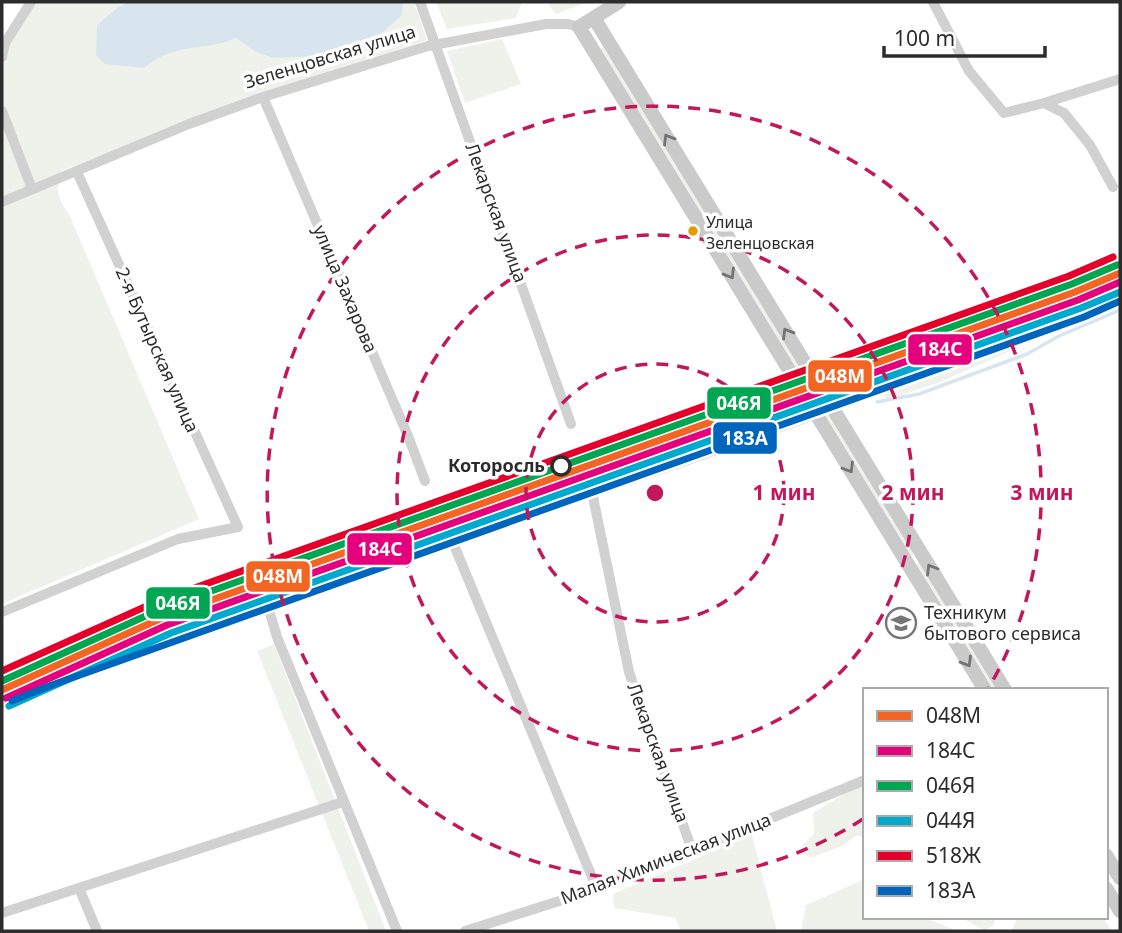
<svg xmlns="http://www.w3.org/2000/svg" width="1122" height="933" viewBox="0 0 1122 933" font-family="'Noto Sans',sans-serif">
<style>
.green{fill:#eff2eb}
.water{fill:#d9e5ee}
.lines{fill:none;stroke-linecap:round;stroke-linejoin:round}
.stream{stroke:#d9e5ee;stroke-width:3.5}
.minor{stroke:#d1d1d1;stroke-width:10}
.secondary{stroke:#cacaca;stroke-width:14}
.rail-casing{stroke:#b8b8b8;stroke-width:6}
.rail{stroke:#fff;stroke-width:3.5;stroke-dasharray:10;stroke-linecap:butt}
.rail-1-casing{stroke:#fff;stroke-width:12}
.rail-2-casing{stroke:#fff;stroke-width:12}
.rail-3-casing{stroke:#fff;stroke-width:12}
.rail-4-casing{stroke:#fff;stroke-width:12}
.rail-5-casing{stroke:#fff;stroke-width:12}
.rail-6-casing{stroke:#fff;stroke-width:12}
.rail-1{stroke:#f26522;stroke-width:7}
.rail-2{stroke:#e5007d;stroke-width:7}
.rail-3{stroke:#00a651;stroke-width:7}
.rail-4{stroke:#00a9ce;stroke-width:7}
.rail-5{stroke:#e4002b;stroke-width:7}
.rail-6{stroke:#0065bd;stroke-width:7}
.oneway{stroke:#737373}
.ring{fill:none;stroke:#c2185b;stroke-width:3.5;stroke-dasharray:12 9}
.bus-dot{fill:#e39a04;stroke:#fff;stroke-width:2.5}
.stop-dot{fill:#fff;stroke:#2c2c2c;stroke-width:3.5}
.labels{text-anchor:middle;stroke-width:7;stroke-linejoin:round;paint-order:stroke}
.bus-label{font-size:16px;fill:#2c2c2c;stroke:#fff;text-anchor:start}
.street-label{font-size:18px;fill:#2c2c2c;stroke:#fff}
.stop-label{font-size:18px;font-weight:bold;fill:#2c2c2c;stroke:#fff;text-anchor:end}
.poi-label{font-size:18px;fill:#2c2c2c;stroke:#fff;text-anchor:start}
.centre{fill:#c2185b;stroke:#fff;stroke-width:3.5}
.ring-label{font-size:21px;text-anchor:middle;font-weight:bold;fill:#c2185b;stroke:#fff;stroke-width:7;stroke-linejoin:round;paint-order:stroke}
.line-badge{stroke:#fff;stroke-width:2.5}
.badge-label{font-size:19px;text-anchor:middle;font-weight:bold;fill:#fff}
</style>
<rect width="100%" height="100%" fill="#fff"/>
<g class="green">
<path d="M 37,2 L 414,2 L 427,40 L 226,108 L 61,171 C 55,192 58,198 70,216 L 199,519 L 2,604 L 2,36 L 14,35 Z"/>
<path d="M 436,2 L 522,2 L 516,18 L 447,29 Z"/>
<path d="M 547,2 L 587,2 L 556,14 Z"/>
<path d="M 502,39 L 521,84 L 465,103 L 447,51 Z"/>
<path d="M 603,46 L 914,553 L 910,556 L 600,49 Z"/>
<path d="M 1120,282 L 1120,302 L 1074,318 L 1006,353 L 940,382 L 887,400 L 870,369 Z"/>
<path d="M 919,562 L 997,690 L 992,690 L 916,565 Z"/>
<path d="M 274,644 L 386,931 L 369,931 L 257,651 Z"/>
<path d="M 862,783 L 865,783 L 865,838 L 857,835 L 842,846 L 813,857 L 801,854 L 803,845 L 814,834 L 813,813 Z"/>
<path d="M 752,835 L 777,931 L 681,931 L 675,918 L 614,908 L 613,894 Z"/>
<path d="M 865,879 L 865,917 L 924,917 L 957,931 L 801,931 L 806,905 Z"/>
<path d="M 959,917 L 996,917 L 993,926 L 984,930 Z"/>
<path d="M 1018,917 L 1103,917 L 1112,931 L 1011,931 Z"/>
</g>
<path class="water" d="M 129,2 L 403,2 L 402,15 L 382,33 L 318,56 L 274,58 L 256,52 L 236,38 C 201,53 179,40 144,68 L 105,64 L 96,56 L 97,25 L 118,7 Z"/>
<g class="lines">
<path class="stream" d="M 877,402 L 919,394 L 1027,354 L 1059,336 L 1120,310"/>
<g class="minor">
<path d="M 420,2 L 571,424"/>
<path d="M 933,2 L 969,71 L 1004,113 L 1044,103 L 1064,113 L 1090,145 L 1113,187"/>
<path d="M 2,57 L 5,43 L 31,2"/>
<path d="M 263,97 L 408,436 L 425,481"/>
<path d="M 1044,103 L 1120,79"/>
<path d="M 2,111 L 32,189"/>
<path d="M 2,202 L 189,124 L 263,97 L 428,46 L 546,24 L 568,24 L 579,27"/>
<path d="M 592,492 L 629,672 L 692,850"/>
<path d="M 451,538 L 597,889"/>
<path d="M 2,612 L 178,539 L 238,527 L 77,172"/>
<path d="M 79,888 L 97,931"/>
<path d="M 2,913 L 343,802"/>
<path d="M 397,931 L 277,637 L 266,600 C 321,567 392,556 452,538 C 575,500 696,458 816,414"/>
<path d="M 465,931 L 597,889 L 865,780"/>
</g>
<g class="secondary">
<path d="M 619,2 L 579,27 L 985,690"/>
<path d="M 594,18 L 1005,690"/>
<path d="M 1106,855 L 1120,878"/>
<path d="M 1106,888 L 1120,911"/>
</g>
<g class="rail-casing">
<path id="rail" d="M 1075,292 L 1120,276"/>
</g>
<use href="#rail" class="rail"/>
<g class="rail-1-casing">
<path id="rail-1" d="M 2,690 L 164,617 L 1075,292 L 1120,273"/>
</g>
<g class="rail-2-casing">
<path id="rail-2" d="M 6,698 L 167,625 L 1078,300 L 1120,282"/>
</g>
<g class="rail-3-casing">
<path id="rail-3" d="M 2,681 L 161,609 L 1072,284 L 1117,265"/>
</g>
<g class="rail-4-casing">
<path id="rail-4" d="M 9,706 L 171,633 L 1081,308 L 1120,292"/>
</g>
<g class="rail-5-casing">
<path id="rail-5" d="M 2,671 L 158,601 L 1069,276 L 1113,257"/>
</g>
<g class="rail-6-casing">
<path id="rail-6" d="M 12,701 L 52,685 L 1084,317 L 1120,301"/>
</g>
<use href="#rail-1" class="rail-1"/>
<use href="#rail-2" class="rail-2"/>
<use href="#rail-3" class="rail-3"/>
<use href="#rail-4" class="rail-4"/>
<use href="#rail-5" class="rail-5"/>
<use href="#rail-6" class="rail-6"/>
</g>
<defs><path id="oneway-chevron" d="M-2-3.5L2.5 0L-2 3.5" fill="none" stroke-width="1.6" stroke-linecap="round" stroke-linejoin="round" transform="scale(1.75)"/></defs>
<g class="oneway">
<use href="#oneway-chevron" transform="translate(668 139) rotate(-121)"/>
<use href="#oneway-chevron" transform="translate(730 274) rotate(59)"/>
<use href="#oneway-chevron" transform="translate(787 333) rotate(-121)"/>
<use href="#oneway-chevron" transform="translate(849 468) rotate(59)"/>
<use href="#oneway-chevron" transform="translate(931 569) rotate(-121)"/>
<use href="#oneway-chevron" transform="translate(967 662) rotate(59)"/>
</g>
<g class="ring">
<circle cx="655" cy="493" r="129"/>
<circle cx="655" cy="493" r="258"/>
<path d="M863 819A387 387 0 1 1 988 689"/>
</g>
<defs>
<g id="university-ring" transform="scale(1.575)"><circle r="9.5" fill="#fff" stroke="#767676" stroke-width="1.5"/><path d="M0-5L7-2L0 1L-7-2ZM-4 1L0 2.5L4 1V4Q0 6-4 4Z" fill="#767676"/></g>
</defs>
<g fill-rule="evenodd">
<use href="#university-ring" x="901" y="623"/>
</g>
<circle class="bus-dot" cx="693" cy="231" r="6"/>
<circle class="stop-dot" cx="561" cy="466" r="9"/>
<g class="labels">
<g class="bus-label">
<text x="706" y="228">Улица<tspan x="706" dy="21">Зеленцовская</tspan></text>
</g>
<g class="street-label">
<text transform="translate(330 57) rotate(-17)" y="6">Зеленцовская улица</text>
<text transform="translate(496 213) rotate(70)" y="6">Лекарская улица</text>
<text transform="translate(345 289) rotate(67)" y="6">улица Захарова</text>
<text transform="translate(157 350) rotate(66)" y="6">2-я Бутырская улица</text>
<text transform="translate(658 753) rotate(70)" y="6">Лекарская улица</text>
<text transform="translate(666 859) rotate(-21)" y="6">Малая Химическая улица</text>
</g>
<g class="stop-label">
<text x="545" y="472">Которосль</text>
</g>
<g class="poi-label">
<text x="924" y="619">Техникум<tspan x="924" dy="21">бытового сервиса</tspan></text>
</g>
</g>
<circle cx="655" cy="493" r="10" class="centre"/>
<g class="ring-label">
<text x="784" y="500">1 мин</text>
<text x="913" y="500">2 мин</text>
<text x="1042" y="500">3 мин</text>
</g>
<g class="line-badge">
<rect x="907" y="333" width="66" height="33" rx="7" fill="#e5007d"/>
<rect x="807" y="359" width="66" height="34" rx="7" fill="#f26522"/>
<rect x="706" y="386" width="66" height="34" rx="7" fill="#00a651"/>
<rect x="712" y="421" width="66" height="34" rx="7" fill="#0065bd"/>
<rect x="346" y="532" width="67" height="34" rx="7" fill="#e5007d"/>
<rect x="245" y="560" width="66" height="33" rx="7" fill="#f26522"/>
<rect x="145" y="586" width="66" height="34" rx="7" fill="#00a651"/>
</g>
<g class="badge-label">
<text x="940" y="356">184С</text>
<text x="840" y="383">048М</text>
<text x="739" y="410">046Я</text>
<text x="745" y="445">183А</text>
<text x="380" y="556">184С</text>
<text x="278" y="583">048М</text>
<text x="178" y="610">046Я</text>
</g>
<rect width="1122" height="933" fill="none" stroke="#2c2c2c" stroke-width="7"/>
<rect x="863" y="688" width="245" height="231" fill="#ffffff" stroke="#ababab" stroke-width="2"/>
<rect x="877" y="711" width="35" height="10" fill="#f26522" stroke="#ababab" stroke-width="2"/>
<text x="926" y="723" font-size="21" fill="#2c2c2c">048М</text>
<rect x="877" y="746" width="35" height="10" fill="#e5007d" stroke="#ababab" stroke-width="2"/>
<text x="926" y="758" font-size="21" fill="#2c2c2c">184С</text>
<rect x="877" y="781" width="35" height="10" fill="#00a651" stroke="#ababab" stroke-width="2"/>
<text x="926" y="793" font-size="21" fill="#2c2c2c">046Я</text>
<rect x="877" y="816" width="35" height="10" fill="#00a9ce" stroke="#ababab" stroke-width="2"/>
<text x="926" y="828" font-size="21" fill="#2c2c2c">044Я</text>
<rect x="877" y="851" width="35" height="10" fill="#e4002b" stroke="#ababab" stroke-width="2"/>
<text x="926" y="863" font-size="21" fill="#2c2c2c">518Ж</text>
<rect x="877" y="886" width="35" height="10" fill="#0065bd" stroke="#ababab" stroke-width="2"/>
<text x="926" y="898" font-size="21" fill="#2c2c2c">183А</text>
<path d="M884 46v10h161v-10" fill="none" stroke="#2c2c2c" stroke-width="3.5"/>
<text x="894" y="46" font-size="21" fill="#2c2c2c" stroke="#ffffff" stroke-width="5" paint-order="stroke">100 m</text>
</svg>
